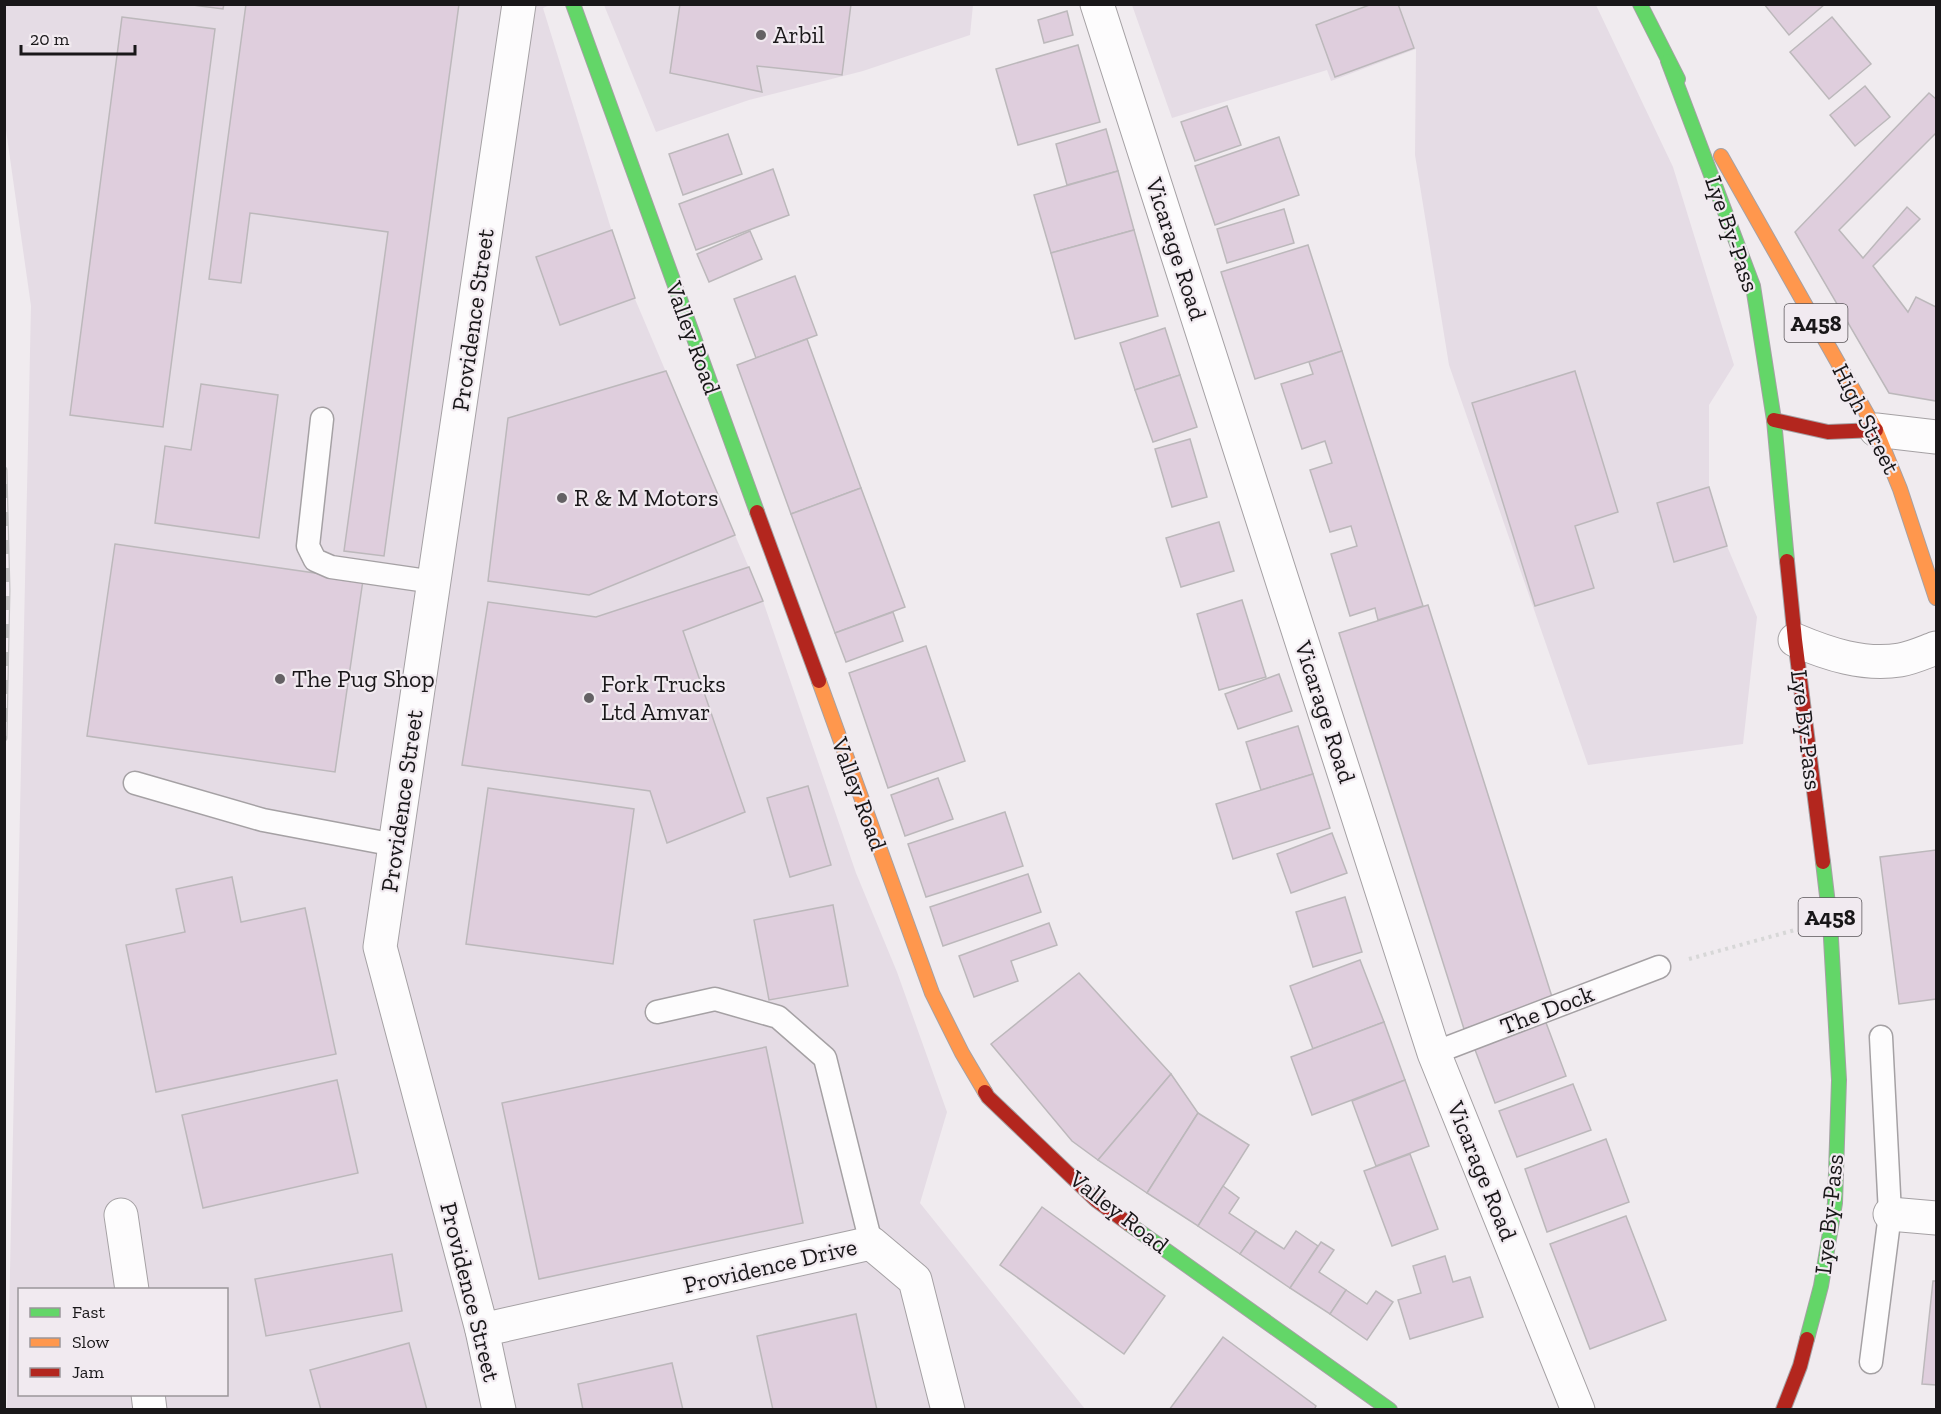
<svg xmlns="http://www.w3.org/2000/svg" width="1941" height="1414" viewBox="0 0 1941 1414" font-family="'Zilla Slab',serif">
<style>
.built{fill:#e5dce5;fill-rule:evenodd}
.building{fill:#dfcedd;stroke:#bcb8bb;stroke-width:1.5}
.lines{fill:none;stroke-linecap:round;stroke-linejoin:round}
.lane-casing{stroke:#a5a1a4;stroke-width:25}
.street-casing{stroke:#a5a1a4;stroke-width:35}
.fast-casing{stroke:#a5a1a4;stroke-width:16}
.slow-casing{stroke:#a5a1a4;stroke-width:16}
.jam-casing{stroke:#a5a1a4;stroke-width:16}
.path{stroke:#d7d7d7;stroke-width:4;stroke-dasharray:3 4.5;stroke-linecap:butt}
.lane{stroke:#fdfcfd;stroke-width:22}
.street{stroke:#fdfcfd;stroke-width:33}
.fast{stroke:#63d668;stroke-width:14}
.slow{stroke:#ff974d;stroke-width:14}
.jam{stroke:#b3261e;stroke-width:14}
.rail-casing{stroke:#c2c1c2;stroke-width:7}
.rail{stroke:#f1eaf0;stroke-width:4.5;stroke-dasharray:14;stroke-linecap:butt}
.poi-dot{fill:#646164;stroke:#f1eaf0;stroke-width:2}
.labels{text-anchor:middle;stroke-width:4.5;stroke-linejoin:round;paint-order:stroke}
.shield{fill:#f1eaf0;stroke:#5a565a;stroke-width:1.5}
.shield-label{font-size:22px;font-weight:bold;fill:#191719}
.poi-label{font-size:24px;fill:#191719;stroke:#f1eaf0;text-anchor:start}
.street-label{font-size:24px;fill:#191719;stroke:#f1eaf0}
</style>
<rect width="100%" height="100%" fill="#f0ebef"/>
<g class="built">
<path d="M 4,5 L 550,5 L 543,8 L 617,248 L 635,299 L 763,601 L 856,873 L 897,972 L 947,1112 L 920,1203 L 1085,1409 L 7,1409 L 31,306 L 5,123 ZM 20,1290 L 226,1290 L 226,1394 L 20,1394 Z"/>
<path d="M 604,5 L 973,5 L 970,35 L 863,71 L 749,100 L 656,132 Z"/>
<path d="M 1132,5 L 1596,5 L 1673,167 L 1734,365 L 1709,405 L 1709,487 L 1727,546 L 1757,617 L 1743,744 L 1588,765 L 1449,365 L 1415,155 L 1416,49 L 1331,81 L 1327,70 L 1172,118 Z"/>
</g>
<g class="building">
<path d="M 185,4 L 224,4 L 223,9 Z"/>
<path d="M 246,4 L 459,4 L 384,556 L 344,551 L 388,232 L 250,213 L 241,283 L 209,279 Z"/>
<path d="M 680,4 L 851,4 L 842,75 L 757,66 L 762,92 L 670,73 Z"/>
<path d="M 1372,4 L 1398,4 L 1414,48 L 1335,77 L 1316,25 Z"/>
<path d="M 1764,4 L 1825,4 L 1789,35 Z"/>
<path d="M 1067,11 L 1073,35 L 1044,43 L 1038,20 Z"/>
<path d="M 122,17 L 215,29 L 163,427 L 70,415 Z"/>
<path d="M 1832,17 L 1871,64 L 1829,99 L 1790,52 Z"/>
<path d="M 1078,45 L 1100,122 L 1018,145 L 996,69 Z"/>
<path d="M 1865,86 L 1890,117 L 1855,146 L 1830,115 Z"/>
<path d="M 1929,93 L 1936,99 L 1936,133 L 1839,230 L 1863,258 L 1907,207 L 1920,219 L 1873,266 L 1908,312 L 1916,297 L 1936,307 L 1936,401 L 1889,393 L 1795,232 Z"/>
<path d="M 1227,106 L 1241,145 L 1195,161 L 1181,122 Z"/>
<path d="M 1106,129 L 1118,171 L 1067,185 L 1056,144 Z"/>
<path d="M 728,134 L 742,174 L 683,195 L 669,154 Z"/>
<path d="M 1279,137 L 1299,195 L 1215,225 L 1195,166 Z"/>
<path d="M 773,169 L 789,215 L 696,250 L 679,204 Z"/>
<path d="M 1118,171 L 1134,230 L 1051,253 L 1034,195 Z"/>
<path d="M 1284,209 L 1294,243 L 1227,263 L 1217,229 Z"/>
<path d="M 612,230 L 635,298 L 560,325 L 536,257 Z"/>
<path d="M 1134,230 L 1158,316 L 1075,339 L 1051,253 Z"/>
<path d="M 750,231 L 762,259 L 709,282 L 697,254 Z"/>
<path d="M 1308,245 L 1342,351 L 1255,379 L 1221,272 Z"/>
<path d="M 795,276 L 817,335 L 756,358 L 734,299 Z"/>
<path d="M 1165,328 L 1180,375 L 1135,390 L 1120,343 Z"/>
<path d="M 807,339 L 861,488 L 791,514 L 737,365 Z"/>
<path d="M 1342,351 L 1423,606 L 1378,620 L 1375,608 L 1350,616 L 1331,554 L 1357,546 L 1351,526 L 1330,532 L 1310,470 L 1332,463 L 1325,441 L 1302,449 L 1281,384 L 1313,374 L 1309,362 Z"/>
<path d="M 666,371 L 735,535 L 589,595 L 488,581 L 508,418 Z"/>
<path d="M 1575,371 L 1618,512 L 1575,526 L 1594,588 L 1535,606 L 1472,403 Z"/>
<path d="M 1180,375 L 1197,427 L 1153,442 L 1135,390 Z"/>
<path d="M 201,384 L 278,395 L 259,538 L 155,523 L 165,446 L 191,450 Z"/>
<path d="M 1190,439 L 1207,497 L 1172,507 L 1155,449 Z"/>
<path d="M 1709,487 L 1727,546 L 1674,562 L 1657,503 Z"/>
<path d="M 861,488 L 905,607 L 835,633 L 791,514 Z"/>
<path d="M 1219,522 L 1234,571 L 1181,587 L 1166,538 Z"/>
<path d="M 115,544 L 363,580 L 335,772 L 87,736 Z"/>
<path d="M 749,567 L 763,601 L 683,631 L 745,812 L 667,843 L 650,791 L 462,765 L 488,602 L 596,617 Z"/>
<path d="M 1242,600 L 1266,677 L 1219,690 L 1197,614 Z"/>
<path d="M 1428,605 L 1553,1000 L 1464,1029 L 1339,633 Z"/>
<path d="M 893,612 L 903,641 L 846,662 L 835,633 Z"/>
<path d="M 926,646 L 965,761 L 888,788 L 849,673 Z"/>
<path d="M 1279,674 L 1292,711 L 1238,729 L 1225,694 Z"/>
<path d="M 1298,726 L 1313,774 L 1261,790 L 1246,742 Z"/>
<path d="M 1313,774 L 1330,828 L 1233,859 L 1216,804 Z"/>
<path d="M 938,778 L 953,819 L 905,836 L 891,795 Z"/>
<path d="M 808,786 L 831,865 L 790,877 L 767,798 Z"/>
<path d="M 488,788 L 634,809 L 613,964 L 466,944 Z"/>
<path d="M 1005,812 L 1023,866 L 926,897 L 908,844 Z"/>
<path d="M 1332,833 L 1347,873 L 1291,893 L 1277,854 Z"/>
<path d="M 1936,850 L 1936,999 L 1899,1004 L 1880,857 Z"/>
<path d="M 1028,874 L 1041,912 L 943,946 L 930,907 Z"/>
<path d="M 232,877 L 241,922 L 305,908 L 336,1054 L 156,1092 L 126,945 L 185,932 L 176,889 Z"/>
<path d="M 1345,897 L 1362,952 L 1313,967 L 1296,912 Z"/>
<path d="M 833,905 L 848,986 L 769,1000 L 754,920 Z"/>
<path d="M 1049,923 L 1057,945 L 1011,961 L 1018,981 L 974,997 L 959,956 Z"/>
<path d="M 1360,960 L 1384,1022 L 1313,1049 L 1290,986 Z"/>
<path d="M 1079,973 L 1171,1074 L 1098,1160 L 1072,1141 L 991,1044 Z"/>
<path d="M 1545,1020 L 1566,1076 L 1495,1103 L 1474,1047 Z"/>
<path d="M 1384,1022 L 1405,1080 L 1312,1115 L 1291,1057 Z"/>
<path d="M 766,1047 L 803,1223 L 539,1279 L 502,1103 Z"/>
<path d="M 1171,1074 L 1198,1113 L 1147,1193 L 1098,1160 Z"/>
<path d="M 337,1080 L 358,1173 L 203,1208 L 182,1115 Z"/>
<path d="M 1405,1080 L 1429,1146 L 1376,1166 L 1352,1101 Z"/>
<path d="M 1573,1084 L 1591,1130 L 1517,1157 L 1499,1111 Z"/>
<path d="M 1198,1113 L 1249,1145 L 1198,1226 L 1147,1193 Z"/>
<path d="M 1606,1139 L 1629,1202 L 1547,1232 L 1525,1169 Z"/>
<path d="M 1410,1154 L 1438,1229 L 1392,1246 L 1364,1171 Z"/>
<path d="M 1223,1186 L 1239,1198 L 1229,1213 L 1256,1231 L 1240,1254 L 1198,1226 Z"/>
<path d="M 1042,1207 L 1165,1296 L 1124,1354 L 1000,1265 Z"/>
<path d="M 1626,1216 L 1666,1320 L 1590,1349 L 1550,1244 Z"/>
<path d="M 1256,1231 L 1284,1249 L 1296,1231 L 1318,1246 L 1290,1288 L 1240,1254 Z"/>
<path d="M 1321,1242 L 1334,1250 L 1319,1272 L 1346,1290 L 1330,1314 L 1290,1288 Z"/>
<path d="M 392,1254 L 402,1311 L 266,1336 L 255,1279 Z"/>
<path d="M 1445,1256 L 1453,1282 L 1470,1277 L 1483,1317 L 1410,1339 L 1398,1300 L 1421,1293 L 1413,1266 Z"/>
<path d="M 1933,1281 L 1936,1281 L 1936,1385 L 1922,1384 Z"/>
<path d="M 1346,1290 L 1367,1304 L 1376,1291 L 1393,1302 L 1367,1340 L 1330,1314 Z"/>
<path d="M 856,1314 L 877,1410 L 773,1410 L 757,1336 Z"/>
<path d="M 1223,1337 L 1316,1406 L 1314,1410 L 1169,1410 Z"/>
<path d="M 409,1343 L 427,1410 L 321,1410 L 310,1370 Z"/>
<path d="M 672,1363 L 683,1410 L 583,1410 L 578,1384 Z"/>
</g>
<g class="lines">
<g class="lane-casing">
<g id="lane">
<path d="M 322,419 L 308,546 L 315,560 L 331,567 L 434,582"/>
<path d="M 135,783 L 263,820 L 395,845"/>
<path d="M 657,1012 L 715,999 L 778,1017 L 825,1058 L 871,1243"/>
<path d="M 1434,1053 L 1659,967"/>
<path d="M 1871,1362 L 1890,1214 L 1881,1037"/>
</g>
</g>
<g class="street-casing">
<g id="street">
<path d="M 1097,4 L 1434,1053 L 1578,1410"/>
<path d="M 1876,430 L 1936,437"/>
<path d="M 1795,640 C 1828,654 1864,666 1900,660 C 1912,658 1925,652 1936,648"/>
<path d="M 1890,1214 L 1936,1218"/>
<path d="M 121,1215 L 132,1290"/>
<path d="M 482,1330 L 871,1243 L 915,1280 L 948,1410"/>
<path d="M 148,1394 L 150,1410"/>
<path d="M 499,1410 L 482,1330 L 380,947 L 519,4"/>
</g>
</g>
<g class="fast-casing">
<g id="fast">
<path d="M 573,4 L 757,512"/>
<path d="M 1640,4 L 1678,79"/>
<path d="M 1668,61 L 1753,286 L 1774,420 L 1787,561"/>
<path d="M 1129,1224 L 1390,1410"/>
<path d="M 1807,1339 L 1821,1286 L 1835,1203 L 1839,1080 L 1830,921 L 1823,862"/>
</g>
</g>
<g class="slow-casing">
<g id="slow">
<path d="M 1721,156 L 1876,430 L 1900,489 L 1936,598"/>
<path d="M 819,681 L 932,993 L 962,1053 L 985,1092"/>
</g>
</g>
<g class="jam-casing">
<g id="jam">
<path d="M 1774,420 L 1828,432 L 1876,430"/>
<path d="M 757,512 L 819,681"/>
<path d="M 1787,561 L 1795,640 L 1823,862"/>
<path d="M 985,1092 L 988,1097 L 1096,1200 L 1129,1224"/>
<path d="M 1783,1410 L 1800,1366 L 1807,1339"/>
</g>
</g>
<path class="path" d="M 1689,959 L 1795,930"/>
<use href="#lane" class="lane"/>
<use href="#street" class="street"/>
<use href="#fast" class="fast"/>
<use href="#slow" class="slow"/>
<use href="#jam" class="jam"/>
<g class="rail-casing">
<path id="rail" d="M 4,470 L 7,590 L 4,738"/>
</g>
<use href="#rail" class="rail"/>
</g>
<g class="poi-dot">
<circle cx="761" cy="35" r="6"/>
<circle cx="562" cy="498" r="6"/>
<circle cx="280" cy="679" r="6"/>
<circle cx="589" cy="698" r="6"/>
</g>
<g class="labels">
<g class="shield">
<rect x="1784.5" y="304" width="63" height="38" rx="4.5"/>
<rect x="1798.5" y="898" width="63" height="38" rx="4.5"/>
</g>
<g class="shield-label">
<text x="1816" y="331">A458</text>
<text x="1830" y="925">A458</text>
</g>
<g class="poi-label">
<text x="773" y="43">Arbil</text>
<text x="574" y="506">R &amp; M Motors</text>
<text x="292" y="687">The Pug Shop</text>
<text x="601" y="692">Fork Trucks<tspan x="601" dy="28">Ltd Amvar</tspan></text>
</g>
<g class="street-label">
<text transform="translate(1732 234) rotate(71)" y="8">Lye By-Pass</text>
<text transform="translate(1176 249) rotate(72)" y="8">Vicarage Road</text>
<text transform="translate(473 320) rotate(-82)" y="8">Providence Street</text>
<text transform="translate(693 338) rotate(70)" y="8">Valley Road</text>
<text transform="translate(1866 419) rotate(63)" y="8">High Street</text>
<text transform="translate(1325 712) rotate(72)" y="8">Vicarage Road</text>
<text transform="translate(1806 730) rotate(83)" y="8">Lye By-Pass</text>
<text transform="translate(859 794) rotate(70)" y="8">Valley Road</text>
<text transform="translate(402 801) rotate(-82)" y="8">Providence Street</text>
<text transform="translate(1547 1010) rotate(-21)" y="8">The Dock</text>
<text transform="translate(1482 1171) rotate(68)" y="8">Vicarage Road</text>
<text transform="translate(1119 1212) rotate(38)" y="8">Valley Road</text>
<text transform="translate(1829 1214) rotate(-84)" y="8">Lye By-Pass</text>
<text transform="translate(770 1266) rotate(-13)" y="8">Providence Drive</text>
<text transform="translate(470 1292) rotate(76)" y="8">Providence Street</text>
</g>
</g>
<rect width="1941" height="1414" fill="none" stroke="#191719" stroke-width="12"/>
<rect x="18" y="1288" width="210" height="108" fill="#f1eaf0" stroke="#9b969a" stroke-width="1.5"/>
<rect x="30" y="1308" width="30" height="9" fill="#63d668" stroke="#9b969a" stroke-width="1.5"/>
<text x="72" y="1318" font-size="18" fill="#191719">Fast</text>
<rect x="30" y="1338" width="30" height="9" fill="#ff974d" stroke="#9b969a" stroke-width="1.5"/>
<text x="72" y="1348" font-size="18" fill="#191719">Slow</text>
<rect x="30" y="1368" width="30" height="9" fill="#b3261e" stroke="#9b969a" stroke-width="1.5"/>
<text x="72" y="1378" font-size="18" fill="#191719">Jam</text>
<path d="M21 45v9h114v-9" fill="none" stroke="#191719" stroke-width="3"/>
<text x="30" y="45" font-size="18" fill="#191719" stroke="#f1eaf0" stroke-width="4.5" paint-order="stroke">20 m</text>
</svg>
